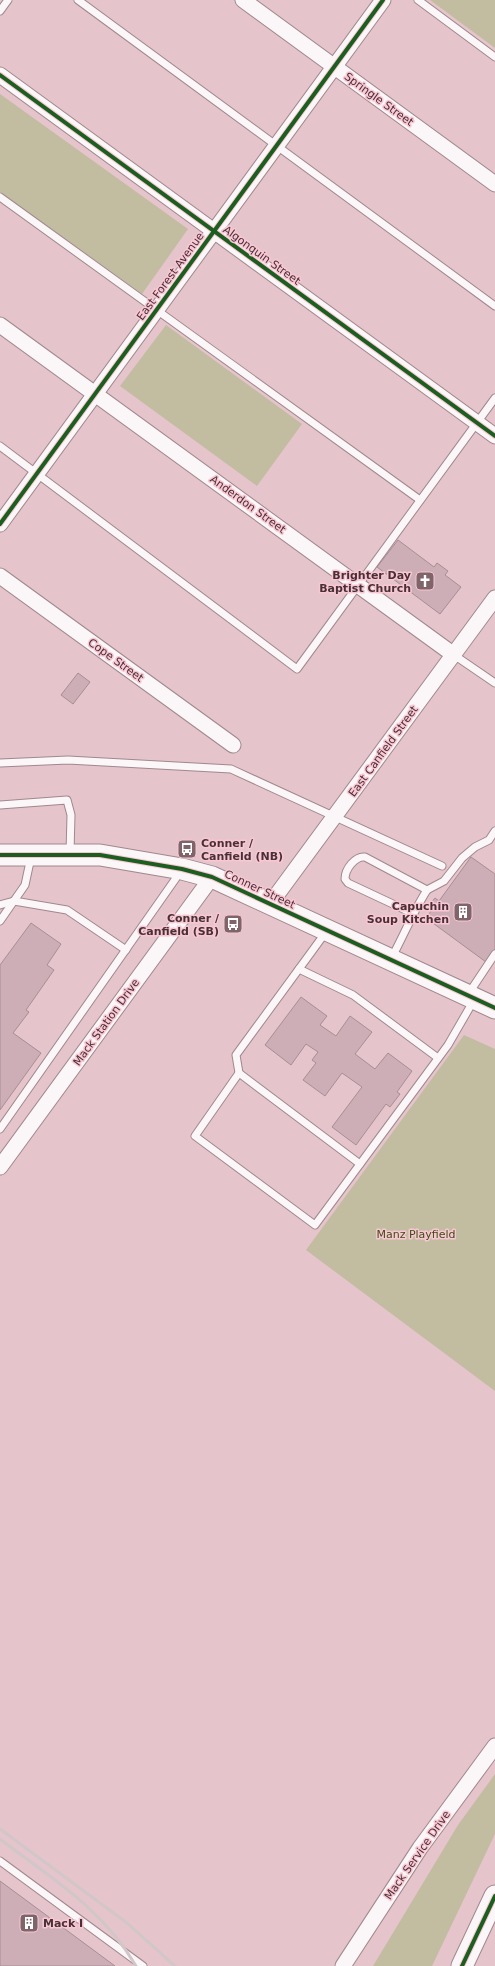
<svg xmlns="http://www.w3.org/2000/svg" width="495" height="1966" viewBox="0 0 495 1966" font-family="'DejaVu Sans',sans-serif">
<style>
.green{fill:#c2bda1}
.building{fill:#cdaeb6;stroke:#a78e94}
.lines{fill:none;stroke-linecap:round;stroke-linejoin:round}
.lane-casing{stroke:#a0888e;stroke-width:9}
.street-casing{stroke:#a0888e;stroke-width:17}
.secondary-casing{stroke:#a0888e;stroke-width:23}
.lane{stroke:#fbf6f7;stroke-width:7}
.street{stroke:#fbf6f7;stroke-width:15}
.secondary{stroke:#fbf6f7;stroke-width:21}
.rail{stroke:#d1c7c9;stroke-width:3}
.cycleway-casing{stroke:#f9c7d3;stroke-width:6}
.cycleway{stroke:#1b5e20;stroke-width:4}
.labels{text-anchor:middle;stroke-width:3;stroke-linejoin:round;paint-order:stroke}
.street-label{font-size:11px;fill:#483036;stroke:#f9c7d3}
.poi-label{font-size:11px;font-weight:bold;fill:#483036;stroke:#f9c7d3;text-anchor:end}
.park-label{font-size:11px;fill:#3e4b12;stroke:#f9c7d3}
</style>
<rect width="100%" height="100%" fill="#e5c4cc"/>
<g class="green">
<path d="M 430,0 L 495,0 L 495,48 Z"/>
<path d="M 0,94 L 188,229 L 142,294 L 0,192 Z"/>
<path d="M 166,325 L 302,424 L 257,486 L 120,386 Z"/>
<path d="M 464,1035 L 495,1049 L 495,1391 L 306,1250 Z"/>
<path d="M 495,1774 L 495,1834 L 432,1966 L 373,1966 L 458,1825 Z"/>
</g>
<g class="building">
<path d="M 398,540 L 434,567 L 437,563 L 448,571 L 445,575 L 461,587 L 440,614 L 377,567 Z"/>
<path d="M 78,673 L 90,682 L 73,704 L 61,695 Z"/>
<path d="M 471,857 L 495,874 L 495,949 L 486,962 L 426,918 L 434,907 L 430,904 L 435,898 L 439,901 Z"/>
<path d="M 31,923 L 61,944 L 47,965 L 54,970 L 26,1010 L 29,1012 L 13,1033 L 41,1053 L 0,1110 L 0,965 Z"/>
<path d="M 301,997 L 327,1016 L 320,1025 L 336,1036 L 350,1016 L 372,1032 L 355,1054 L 375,1069 L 388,1053 L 412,1071 L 397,1092 L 400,1094 L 390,1107 L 386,1104 L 356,1145 L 332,1127 L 362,1087 L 342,1073 L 325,1096 L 303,1080 L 316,1063 L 312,1060 L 318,1052 L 306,1044 L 291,1065 L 265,1045 Z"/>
<path d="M 0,1881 L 115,1966 L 0,1966 Z"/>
</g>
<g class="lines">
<g class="lane-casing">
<g id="lane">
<path d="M 78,0 L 495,306"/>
<path d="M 418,0 L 495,57"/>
<path d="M 0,11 L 8,0"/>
<path d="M 0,197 L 420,500"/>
<path d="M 0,446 L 297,669 L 495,398"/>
<path d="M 454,655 L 495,683"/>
<path d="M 0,763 L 68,760 L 231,769 L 442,866"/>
<path d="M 0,805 L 67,800 L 71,815 L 70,853"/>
<path d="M 427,890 L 444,881 L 462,858 L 475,847 L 489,840 L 495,831"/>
<path d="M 0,905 L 14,901 L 67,910 L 126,950"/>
<path d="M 0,921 L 25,885 L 31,857"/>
<path d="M 326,932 L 236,1055 L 239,1073 L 195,1136 L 315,1225 L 448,1045 L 474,1000"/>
<path d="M 392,957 C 404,935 413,912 427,890 L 365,857 C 355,856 345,869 345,879 L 348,883 L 412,913"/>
<path d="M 299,969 L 353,995 L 438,1058"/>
<path d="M 469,993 L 495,954"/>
<path d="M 239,1073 L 360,1164"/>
<path d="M 0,1129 L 181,871"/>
<path d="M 0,1861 L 143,1966"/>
</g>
</g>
<g class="street-casing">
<g id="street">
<path d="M 243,0 L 495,184"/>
<path d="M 0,75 L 495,436"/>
<path d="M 0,325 L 454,655"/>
<path d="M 0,524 L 383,0"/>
<path d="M 0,576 L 233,745"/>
<path d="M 270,904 L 495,598"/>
<path d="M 0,1167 L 212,877"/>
<path d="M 343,1966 L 420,1848 L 495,1746"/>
</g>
</g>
<g class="secondary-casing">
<g id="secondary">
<path d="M 0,855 L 100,855 L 182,869 L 212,877 L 495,1008"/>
<path d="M 462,1966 L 495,1896"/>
</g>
</g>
<use href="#lane" class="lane"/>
<use href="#street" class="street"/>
<use href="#secondary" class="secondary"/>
<g class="rail">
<path d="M 0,1829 L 127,1923 L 175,1966"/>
<path d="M 0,1839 C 52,1879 102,1908 136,1966"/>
</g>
<g class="cycleway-casing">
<g id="cycleway">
<path d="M 0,75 L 495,436"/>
<path d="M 0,524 L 383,0"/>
<path d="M 0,855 L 100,855 L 182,869 L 212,877 L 495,1008"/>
<path d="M 462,1966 L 495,1896"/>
</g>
</g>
<use href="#cycleway" class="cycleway"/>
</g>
<defs>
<g id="church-square" transform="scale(1)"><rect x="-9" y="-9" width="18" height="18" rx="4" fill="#7f646a" stroke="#f9c7d3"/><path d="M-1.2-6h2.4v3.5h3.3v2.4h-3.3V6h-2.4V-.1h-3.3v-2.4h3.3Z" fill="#fff"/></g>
<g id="bus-square" transform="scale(1)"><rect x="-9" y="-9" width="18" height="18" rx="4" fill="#7f646a" stroke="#f9c7d3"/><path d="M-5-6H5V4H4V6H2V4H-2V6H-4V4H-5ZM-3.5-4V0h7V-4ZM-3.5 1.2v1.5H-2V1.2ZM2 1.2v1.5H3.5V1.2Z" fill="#fff"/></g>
<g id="building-square" transform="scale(1)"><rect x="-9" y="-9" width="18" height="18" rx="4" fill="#7f646a" stroke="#f9c7d3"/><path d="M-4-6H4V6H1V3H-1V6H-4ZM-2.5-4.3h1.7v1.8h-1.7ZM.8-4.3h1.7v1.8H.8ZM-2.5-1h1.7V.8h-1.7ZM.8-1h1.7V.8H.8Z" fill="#fff"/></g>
</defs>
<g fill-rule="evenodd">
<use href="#church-square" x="425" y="581"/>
<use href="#bus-square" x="187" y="849"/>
<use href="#building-square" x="463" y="912"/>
<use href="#bus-square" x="233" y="924"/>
<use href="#building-square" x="29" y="1923"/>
</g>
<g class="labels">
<g class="street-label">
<text transform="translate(379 99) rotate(36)" y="4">Springle Street</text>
<text transform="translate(262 255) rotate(36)" y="4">Algonquin Street</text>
<text transform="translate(170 276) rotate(-54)" y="4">East Forest Avenue</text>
<text transform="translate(248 504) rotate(36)" y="4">Anderdon Street</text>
<text transform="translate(116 660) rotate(36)" y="4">Cope Street</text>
<text transform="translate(383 751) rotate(-54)" y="4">East Canfield Street</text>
<text transform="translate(260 889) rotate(25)" y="4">Conner Street</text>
<text transform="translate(106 1022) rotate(-54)" y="4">Mack Station Drive</text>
<text transform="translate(417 1855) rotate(-55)" y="4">Mack Service Drive</text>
</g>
<g class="poi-label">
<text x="411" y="579">Brighter Day<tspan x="411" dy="13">Baptist Church</tspan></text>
<text x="201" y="847" text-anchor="start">Conner /<tspan x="201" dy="13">Canfield (NB)</tspan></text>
<text x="449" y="910">Capuchin<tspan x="449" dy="13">Soup Kitchen</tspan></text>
<text x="219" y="922">Conner /<tspan x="219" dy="13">Canfield (SB)</tspan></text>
<text x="43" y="1927" text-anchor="start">Mack I</text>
</g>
<g class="park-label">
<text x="416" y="1238">Manz Playfield</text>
</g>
</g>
</svg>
